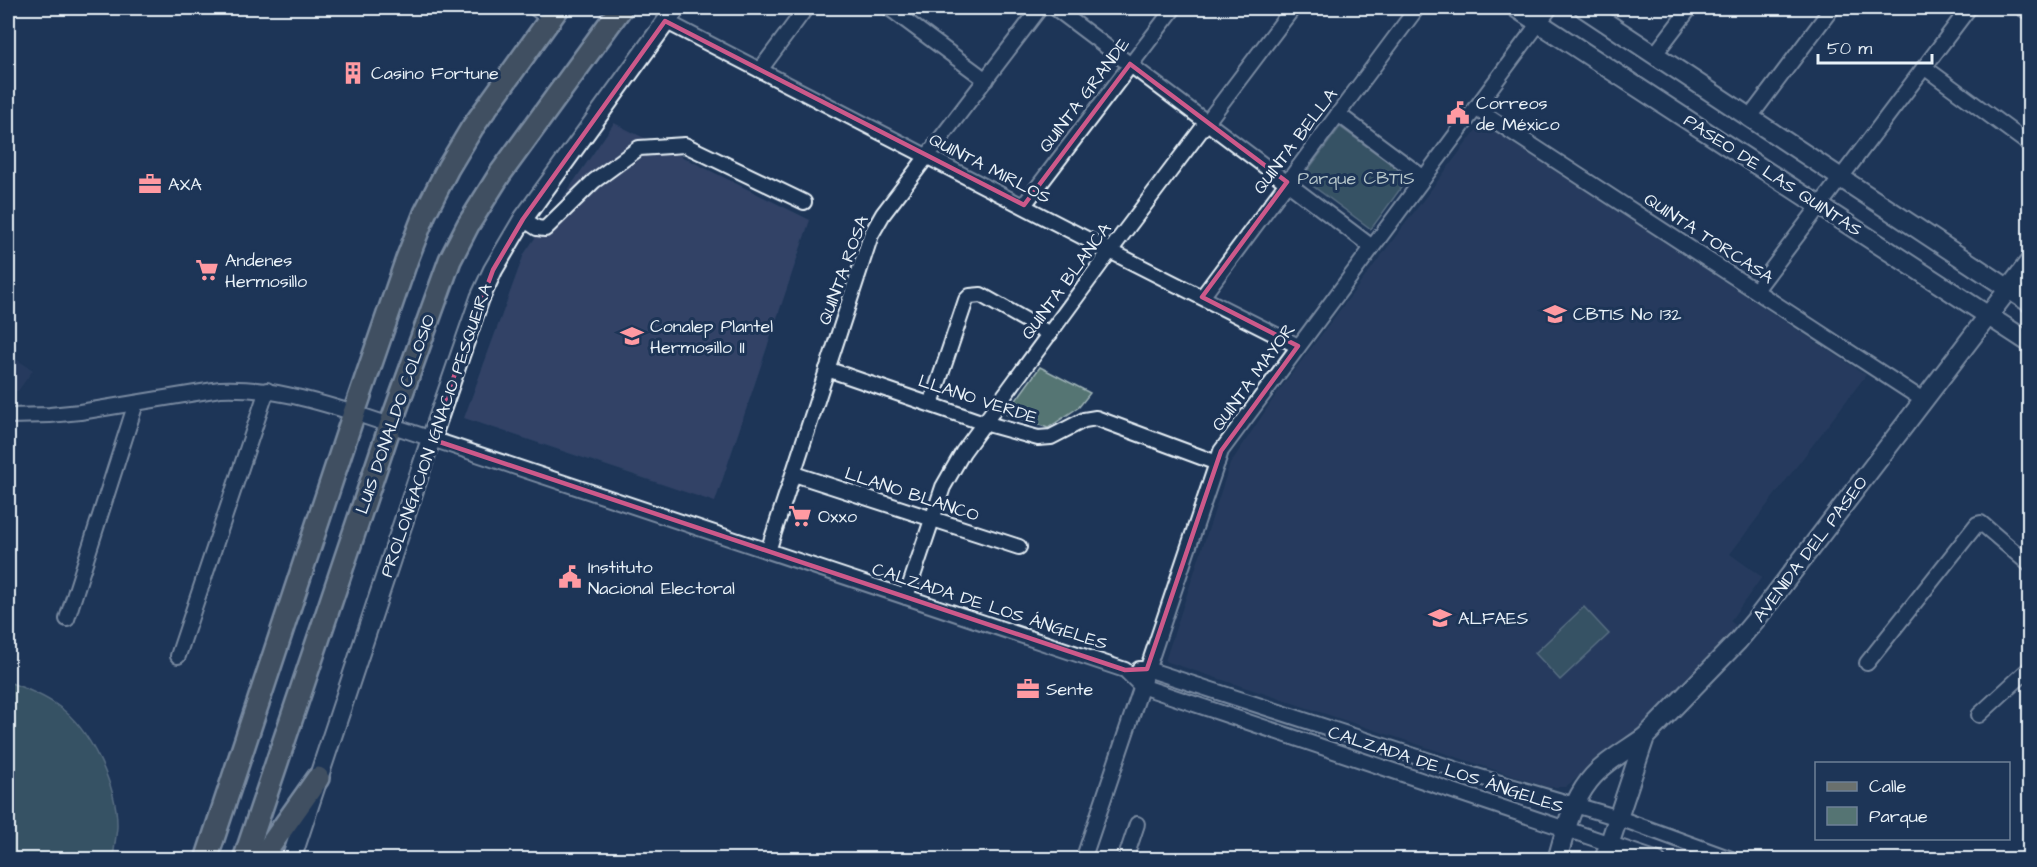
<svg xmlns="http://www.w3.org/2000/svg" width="2037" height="867" viewBox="0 0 2037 867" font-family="'Architects Daughter',sans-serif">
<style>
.built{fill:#304366}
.green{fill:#557473;stroke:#9eb2b6;stroke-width:1.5}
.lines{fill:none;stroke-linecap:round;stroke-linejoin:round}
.street-casing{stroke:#e8f1f8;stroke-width:18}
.secondary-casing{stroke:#e8f1f8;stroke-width:22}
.primary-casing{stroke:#e8f1f8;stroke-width:26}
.street{stroke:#1d3557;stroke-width:14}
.secondary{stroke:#1d3557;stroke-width:18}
.primary{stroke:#6a706d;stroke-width:21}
.marked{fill:none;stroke:#cd598a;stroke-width:4.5;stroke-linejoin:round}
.labels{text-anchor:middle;stroke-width:6;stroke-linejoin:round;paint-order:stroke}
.poi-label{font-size:18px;fill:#e8f1f8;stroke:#1d3557;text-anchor:start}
.street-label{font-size:18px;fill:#e8f1f8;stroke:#1d3557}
.park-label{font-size:18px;fill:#b5c5c9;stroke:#1d3557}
</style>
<rect width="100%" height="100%" fill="#1d3557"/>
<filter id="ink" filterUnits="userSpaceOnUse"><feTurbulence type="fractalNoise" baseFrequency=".0167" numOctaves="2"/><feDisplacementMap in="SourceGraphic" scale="12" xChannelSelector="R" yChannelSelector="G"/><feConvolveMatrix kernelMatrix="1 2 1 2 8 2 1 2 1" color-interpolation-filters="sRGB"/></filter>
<g filter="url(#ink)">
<g class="built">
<path d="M 614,123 L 810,220 L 715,502 L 464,418 L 524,254 Z"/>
<path d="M 1485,124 L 1866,375 L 1730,554 L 1762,577 L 1730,621 L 1739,628 L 1698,671 L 1631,737 L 1565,787 L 1547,787 L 1165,661 L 1230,464 L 1278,392 L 1480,125 Z"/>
<path d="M 8,354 L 33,370 L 18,391 L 8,391 Z"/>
</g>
<g class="green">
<path d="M 1340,127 L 1409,177 L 1371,229 L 1302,178 Z"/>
<path d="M 1040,367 L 1090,393 L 1079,407 L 1048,428 L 1006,414 Z"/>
<path d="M 1584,607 L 1609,634 L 1560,680 L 1535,653 Z"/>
<path d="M 8,682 C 25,688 43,695 58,706 C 90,728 118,788 117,827 C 116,838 114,849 113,859 L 8,859 Z"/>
</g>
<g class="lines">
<g class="street-casing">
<g id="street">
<path d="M 535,8 L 550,19"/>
<path d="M 889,8 L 986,80"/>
<path d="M 1055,8 L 1372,247"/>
<path d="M 2022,8 L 2030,13"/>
<path d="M 665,21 L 1110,251 L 1298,346"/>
<path d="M 1655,54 L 1690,8"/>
<path d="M 1924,67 L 2030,145"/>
<path d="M 760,70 L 806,8"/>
<path d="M 1475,108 L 1923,400"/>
<path d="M 1338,114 L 1424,178"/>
<path d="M 1750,117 L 1832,8"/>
<path d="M 1024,205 L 1174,8"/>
<path d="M 523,219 L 537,228 L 545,229 L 594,181 L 639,148 L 685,145 L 804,202"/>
<path d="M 1756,290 L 1969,8"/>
<path d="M 1202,297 L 1417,8"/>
<path d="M 827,369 L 984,423 L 1038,438 L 1051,437 L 1084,420 L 1096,418 L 1217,463"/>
<path d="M 931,404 L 966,300 L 970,296 L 981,295 L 1050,334"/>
<path d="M 8,416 L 50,415 L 80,412 L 220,389 C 267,387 309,399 354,413 L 1125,670 L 1141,686 L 1658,860"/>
<path d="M 794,474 L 1019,547"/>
<path d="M 768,551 L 871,235 L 883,214 L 1040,8"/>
<path d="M 906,597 L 943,487 L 963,452 L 1110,251 L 1293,8"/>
<path d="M 67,619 L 136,403"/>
<path d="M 178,656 L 267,390"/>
<path d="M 1867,663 L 1977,524 L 1981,523 L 2030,565"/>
<path d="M 1139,669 L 1147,669 L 1473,775 L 1619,818 L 1734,860"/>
<path d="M 1979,715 L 2030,668"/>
<path d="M 1083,860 L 1221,451 L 1550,8"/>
<path d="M 1125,860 L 1137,824"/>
</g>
</g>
<g class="secondary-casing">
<g id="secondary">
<path d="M 1516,8 L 2030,343"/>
<path d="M 1584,8 L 2030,303"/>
<path d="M 291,860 L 431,439 L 480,298 L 493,270 L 523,219 L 676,8"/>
<path d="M 1557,860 C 1565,832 1571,804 1589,781 C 1603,763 1627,750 1645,737"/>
<path d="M 1604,860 L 1645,737 L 1738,641 L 1758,617 L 2030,261"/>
</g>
</g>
<g class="primary-casing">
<g id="primary">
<path d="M 206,860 L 354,413 L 407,259 L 425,213 L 448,168 L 472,128 L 558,8"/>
<path d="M 244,860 L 390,426 L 450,260 L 468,225 L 500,174 L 621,8"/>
<path d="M 260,860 L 318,778"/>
</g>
</g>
<use href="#street" class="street"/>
<use href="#secondary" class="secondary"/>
<use href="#primary" class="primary"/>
</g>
</g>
<path d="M0 0H2037V867H0ZM 665,21 L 1024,205 L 1130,64 L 1287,182 L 1202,297 L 1298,346 L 1221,451 L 1147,669 L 1125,670 L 431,439 L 493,270 L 523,219 Z" fill="#1d3557" fill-opacity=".55" fill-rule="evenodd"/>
<path class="marked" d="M 665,21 L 1024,205 L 1130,64 L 1287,182 L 1202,297 L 1298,346 L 1221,451 L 1147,669 L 1125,670 L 431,439 L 493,270 L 523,219 Z"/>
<defs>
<g id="building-bare" transform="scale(1.8)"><path d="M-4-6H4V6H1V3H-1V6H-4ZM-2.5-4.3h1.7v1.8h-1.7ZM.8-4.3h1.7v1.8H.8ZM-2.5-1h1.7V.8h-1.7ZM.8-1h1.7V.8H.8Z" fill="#ff9aa2" stroke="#1d3557" stroke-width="2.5" paint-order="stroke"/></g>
<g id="civic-bare" transform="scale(1.8)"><path d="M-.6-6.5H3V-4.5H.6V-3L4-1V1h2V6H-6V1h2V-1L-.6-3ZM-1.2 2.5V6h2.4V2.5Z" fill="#ff9aa2" stroke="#1d3557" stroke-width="2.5" paint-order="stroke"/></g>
<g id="office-bare" transform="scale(1.8)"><path d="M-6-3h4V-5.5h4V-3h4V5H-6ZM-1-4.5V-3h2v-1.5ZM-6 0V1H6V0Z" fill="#ff9aa2" stroke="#1d3557" stroke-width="2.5" paint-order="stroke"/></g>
<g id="supermarket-bare" transform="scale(1.8)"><path d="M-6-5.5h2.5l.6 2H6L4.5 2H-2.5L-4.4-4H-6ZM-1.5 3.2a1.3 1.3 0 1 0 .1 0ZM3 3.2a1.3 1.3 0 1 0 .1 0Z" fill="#ff9aa2" stroke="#1d3557" stroke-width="2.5" paint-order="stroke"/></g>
<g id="school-bare" transform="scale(1.8)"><path d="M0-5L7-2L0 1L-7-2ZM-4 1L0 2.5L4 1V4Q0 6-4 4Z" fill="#ff9aa2" stroke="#1d3557" stroke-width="2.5" paint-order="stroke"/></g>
</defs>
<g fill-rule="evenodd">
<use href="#building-bare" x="353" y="73"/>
<use href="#civic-bare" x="1458" y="113"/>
<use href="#office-bare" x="150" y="184"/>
<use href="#supermarket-bare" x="207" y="270"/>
<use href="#school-bare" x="1555" y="314"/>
<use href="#school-bare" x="632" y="336"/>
<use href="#supermarket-bare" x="800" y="516"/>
<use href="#civic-bare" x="570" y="577"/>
<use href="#school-bare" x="1440" y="618"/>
<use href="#office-bare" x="1028" y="689"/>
</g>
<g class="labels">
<g class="poi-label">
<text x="371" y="79">Casino Fortune</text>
<text x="1476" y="109">Correos<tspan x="1476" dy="21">de México</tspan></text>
<text x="168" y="190">AXA</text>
<text x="225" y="266">Andenes<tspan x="225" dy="21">Hermosillo</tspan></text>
<text x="1573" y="320">CBTIS No 132</text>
<text x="650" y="332">Conalep Plantel<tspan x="650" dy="21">Hermosillo II</tspan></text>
<text x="818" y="522">Oxxo</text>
<text x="588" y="573">Instituto<tspan x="588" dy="21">Nacional Electoral</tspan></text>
<text x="1458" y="624">ALFAES</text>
<text x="1046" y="695">Sente</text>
</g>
<g class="street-label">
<text transform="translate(1084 95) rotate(-53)" y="6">QUINTA GRANDE</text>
<text transform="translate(1295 141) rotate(-53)" y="6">QUINTA BELLA</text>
<text transform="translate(990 168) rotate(27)" y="6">QUINTA MIRLOS</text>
<text transform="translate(1773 175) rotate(33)" y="6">PASEO DE LAS QUINTAS</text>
<text transform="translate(1709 238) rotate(33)" y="6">QUINTA TORCASA</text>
<text transform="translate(843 270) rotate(-70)" y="6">QUINTA ROSA</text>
<text transform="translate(1066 281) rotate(-54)" y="6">QUINTA BLANCA</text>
<text transform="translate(1253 377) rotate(-54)" y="6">QUINTA MAYOR</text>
<text transform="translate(978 399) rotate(18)" y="6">LLANO VERDE</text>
<text transform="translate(395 414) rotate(-71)" y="6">LUIS DONALDO COLOSIO</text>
<text transform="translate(436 430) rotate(-71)" y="6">PROLONGACION IGNACIO PESQUEIRA</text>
<text transform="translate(912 494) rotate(18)" y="6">LLANO BLANCO</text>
<text transform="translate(1810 549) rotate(-53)" y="6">AVENIDA DEL PASEO</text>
<text transform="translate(990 606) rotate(18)" y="6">CALZADA DE LOS ÁNGELES</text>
<text transform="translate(1446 769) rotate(18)" y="6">CALZADA DE LOS ÁNGELES</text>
</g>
<g class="park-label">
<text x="1356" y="184">Parque CBTIS</text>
</g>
</g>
<rect width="2037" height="867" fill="none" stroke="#1d3557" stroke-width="30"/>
<rect x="15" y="15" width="2007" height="837" fill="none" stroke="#e8f1f8" stroke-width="2" filter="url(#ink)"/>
<rect x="1815" y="762" width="195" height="78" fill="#1d3557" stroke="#6e8097" stroke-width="1.5"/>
<rect x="1827" y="782" width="30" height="9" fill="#6a706d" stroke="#6e8097" stroke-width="1.5"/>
<text x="1869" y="792" font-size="18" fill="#e8f1f8">Calle</text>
<rect x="1827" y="807" width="30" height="18" fill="#557473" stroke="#6e8097" stroke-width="1.5"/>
<text x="1869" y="822" font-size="18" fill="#e8f1f8">Parque</text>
<path d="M1818 54v9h114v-9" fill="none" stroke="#e8f1f8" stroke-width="3"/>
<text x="1827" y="54" font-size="18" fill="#e8f1f8" stroke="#1d3557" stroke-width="4.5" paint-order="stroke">50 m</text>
</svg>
